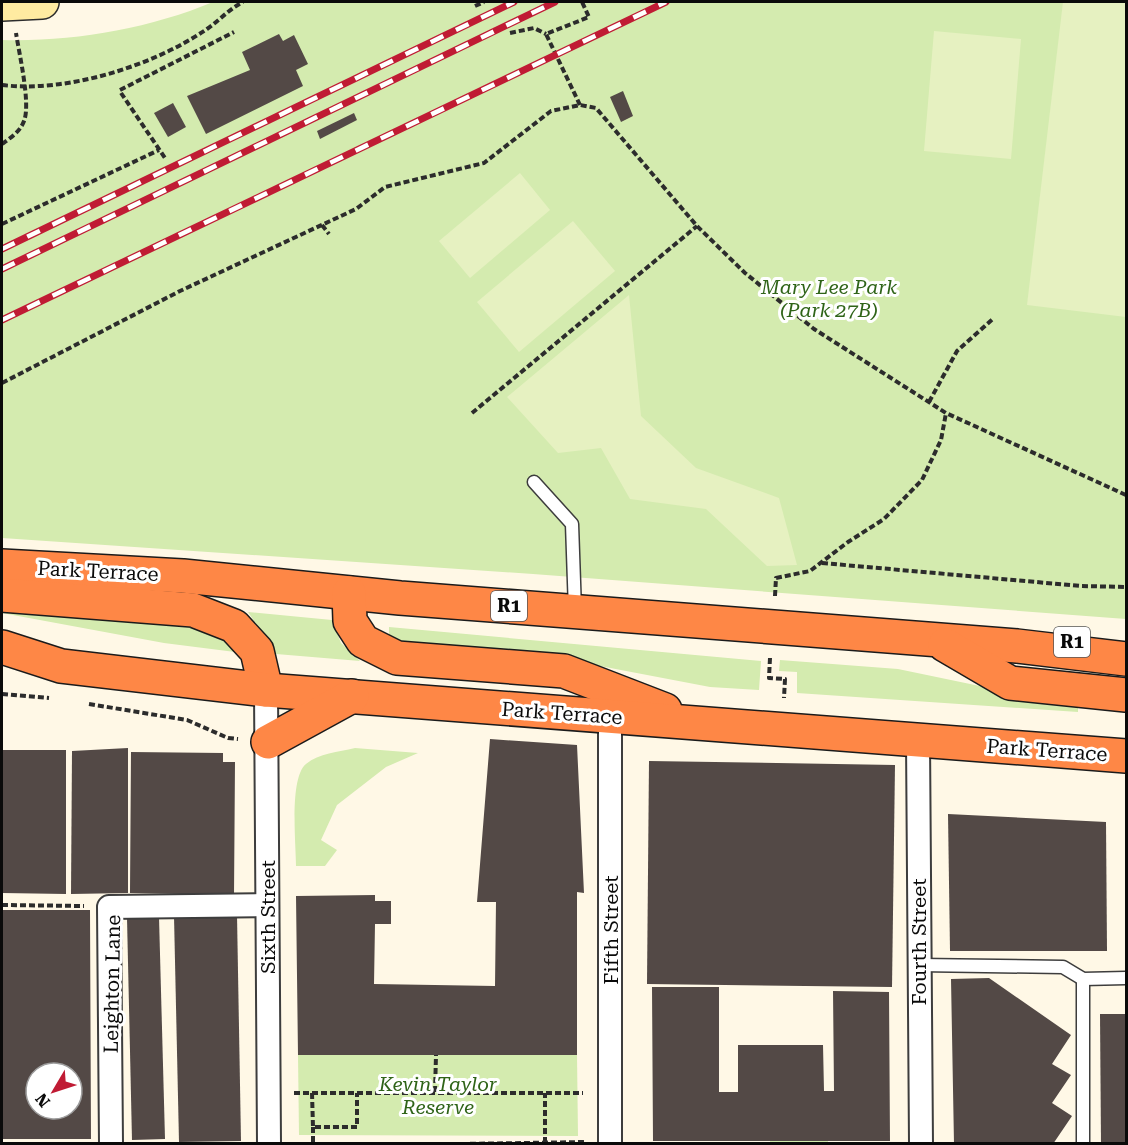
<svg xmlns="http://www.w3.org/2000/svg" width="1128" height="1145" viewBox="0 0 1128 1145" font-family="'Roboto Serif',serif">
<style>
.green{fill:#d4ebaf}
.pitch{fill:#e6f1c1}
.building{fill:#534946;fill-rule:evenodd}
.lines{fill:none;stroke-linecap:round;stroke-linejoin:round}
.lane-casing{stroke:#3d3d3d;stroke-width:15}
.street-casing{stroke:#3d3d3d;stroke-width:26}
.secondary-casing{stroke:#2c2c2c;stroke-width:36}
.highway-casing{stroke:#1b1b1b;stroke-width:36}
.path{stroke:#2c2c2c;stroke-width:4;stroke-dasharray:6 3;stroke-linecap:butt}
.lane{stroke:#fff;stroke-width:12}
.street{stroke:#fff;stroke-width:22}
.secondary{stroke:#ffeba1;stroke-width:33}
.highway{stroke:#fe8746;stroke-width:33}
.rail-casing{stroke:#c01b34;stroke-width:7}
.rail{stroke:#fff;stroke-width:4.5;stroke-dasharray:14;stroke-linecap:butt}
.labels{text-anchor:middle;stroke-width:6;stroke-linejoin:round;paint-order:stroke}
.shield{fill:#fff;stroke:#545454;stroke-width:1.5}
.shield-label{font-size:18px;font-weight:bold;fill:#0a0a0a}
.park-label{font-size:20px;font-style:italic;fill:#2f6418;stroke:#fff}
.street-label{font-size:20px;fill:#0a0a0a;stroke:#fff}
</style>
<rect width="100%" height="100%" fill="#fff8e6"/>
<g class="green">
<path d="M 213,2 L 1126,2 L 1126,619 L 533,574 L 2,538 L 2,40 C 72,42 148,29 213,2 Z"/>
<path d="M 2,604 L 201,621 L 235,639 L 235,652 L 164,643 L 2,613 Z"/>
<path d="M 248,612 L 332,620 L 341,643 L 360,661 L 276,654 Z"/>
<path d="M 389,627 L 761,661 L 759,690 L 710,687 L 558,658 L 411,645 L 389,638 Z"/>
<path d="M 780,660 L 898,669 L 999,690 L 1078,698 L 1078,712 L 797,693 L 797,672 L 779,671 Z"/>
<path d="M 355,748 L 418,753 L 386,767 L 337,805 L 321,840 L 337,850 L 325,866 L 296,866 C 296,844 289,778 306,764 C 319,753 338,752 355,748 Z"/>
<path d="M 298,1055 L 577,1055 L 578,1136 L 299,1135 Z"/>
<path d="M 770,1141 L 828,1141 L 828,1143 L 770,1144 Z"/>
</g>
<g class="pitch">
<path d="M 1063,2 L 1126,2 L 1126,317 L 1027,305 Z"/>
<path d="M 934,31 L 1021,39 L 1011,159 L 924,151 Z"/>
<path d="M 520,173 L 550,210 L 470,278 L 439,241 Z"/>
<path d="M 573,221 L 615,271 L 519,352 L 477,302 Z"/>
<path d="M 629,295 L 641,416 L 696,468 L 779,498 L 797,565 L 767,566 L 706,509 L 630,499 L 601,448 L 558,453 L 507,397 Z"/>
</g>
<g class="building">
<path d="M 279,34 L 283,41 L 294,35 L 308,64 L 296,70 L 303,86 L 206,134 L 187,96 L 250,70 L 242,52 Z"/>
<path d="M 623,91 L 633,116 L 621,122 L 610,97 Z"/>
<path d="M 173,103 L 186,127 L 168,137 L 154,113 Z"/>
<path d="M 354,113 L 357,120 L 320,139 L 317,131 Z"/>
<path d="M 490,739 L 577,745 L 584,893 L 577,892 L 577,1055 L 298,1055 L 296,896 L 375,895 L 375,901 L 391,901 L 391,924 L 375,924 L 374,984 L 495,986 L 496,902 L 477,902 Z"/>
<path d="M 128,748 L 128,893 L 71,894 L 72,751 Z"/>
<path d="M 2,750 L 66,750 L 66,894 L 2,893 Z"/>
<path d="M 131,752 L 223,753 L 223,762 L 235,762 L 234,895 L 130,893 Z"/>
<path d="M 649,761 L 895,765 L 892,987 L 647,984 Z"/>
<path d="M 948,814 L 1106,822 L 1107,951 L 950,951 Z"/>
<path d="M 2,910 L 90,910 L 91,1139 L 2,1139 ZM 36,1073 L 72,1073 L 72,1109 L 36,1109 Z"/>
<path d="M 237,915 L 241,1141 L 179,1142 L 174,916 Z"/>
<path d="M 159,917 L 165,1139 L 132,1140 L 127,918 Z"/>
<path d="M 989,978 L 1071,1035 L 1052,1064 L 1071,1075 L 1052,1103 L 1072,1116 L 1053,1144 L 954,1144 L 951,979 Z"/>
<path d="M 652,987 L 719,987 L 719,1092 L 738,1092 L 738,1045 L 823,1045 L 824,1091 L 834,1091 L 833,991 L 889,992 L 890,1141 L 653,1141 Z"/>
<path d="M 1100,1014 L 1126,1014 L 1126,1144 L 1101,1144 Z"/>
</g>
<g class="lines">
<g class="lane-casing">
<g id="lane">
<path d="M 534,482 L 572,524 L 575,611"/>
<path d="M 919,965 L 1063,967 L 1083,979 L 1126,978"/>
<path d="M 1083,979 L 1083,1144"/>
</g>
</g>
<g class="street-casing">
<g id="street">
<path d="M 266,690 L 269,1144"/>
<path d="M 918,740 L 921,1144"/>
<path d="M 111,1144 L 109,907 L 267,905"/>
<path d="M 610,1144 L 610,716"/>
</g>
</g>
<g class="secondary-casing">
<path id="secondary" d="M 2,4 L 42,2"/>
</g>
<g class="highway-casing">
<g id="highway">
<path d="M 2,566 L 183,576 L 400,598 L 1017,646 L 1126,659"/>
<path d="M 349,593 L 350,621 L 363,641 L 397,658 L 564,671 L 665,710"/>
<path d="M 2,595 L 193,610 L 234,626 L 257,651 L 266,690"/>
<path d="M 945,645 L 1010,683 L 1126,695"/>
<path d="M 2,647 L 61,666 L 266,690 L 1126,756"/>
<path d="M 268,742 L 352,696"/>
</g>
</g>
<g class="path">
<path d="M 475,6 L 484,2"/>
<path d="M 510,33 L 534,28 L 546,34"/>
<path d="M 2,85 C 67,93 153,66 207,29 C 220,20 229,9 243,2"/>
<path d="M 120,90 L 234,32"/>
<path d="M 121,93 L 165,158"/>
<path d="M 580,105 L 546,34 L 589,17 L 582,2"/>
<path d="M 2,144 C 10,138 20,132 24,121 C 31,104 19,53 16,33"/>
<path d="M 2,224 L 159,150"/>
<path d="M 322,225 L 329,234"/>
<path d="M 2,383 L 180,291 L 356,209 L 385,187 L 484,163 L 551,111 L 580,105 L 596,108 L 697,226 L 745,273 L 814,329 L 946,413 L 1126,495"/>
<path d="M 929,402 L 957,351 L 994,318"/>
<path d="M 472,413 L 697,226"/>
<path d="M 822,563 L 1081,586 L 1126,587"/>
<path d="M 775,596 L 776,578 L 810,571 L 848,542 L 884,519 L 922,480 L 941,440 L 946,413"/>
<path d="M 770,658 L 769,678 L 785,679 L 784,698"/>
<path d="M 2,694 L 49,698"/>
<path d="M 89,704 L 187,720 L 228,738 L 238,739"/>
<path d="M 2,905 L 84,906"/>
<path d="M 435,1092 L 436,1055"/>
<path d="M 294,1093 L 583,1093"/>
<path d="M 312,1093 L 313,1127 L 357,1127 L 357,1093"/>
<path d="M 313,1127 L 313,1144"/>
<path d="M 545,1143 L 545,1093"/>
<path d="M 461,1144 L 585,1142"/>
</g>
<use href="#lane" class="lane"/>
<use href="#street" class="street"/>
<use href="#secondary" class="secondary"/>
<use href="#highway" class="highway"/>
<g class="rail-casing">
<g id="rail">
<path d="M 2,249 L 514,2"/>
<path d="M 2,269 L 555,2"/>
<path d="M 2,320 L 666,2"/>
</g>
</g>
<use href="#rail" class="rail"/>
</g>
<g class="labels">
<g class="shield">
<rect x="491" y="591" width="36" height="30" rx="4.5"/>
<rect x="1054" y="627" width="36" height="30" rx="4.5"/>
</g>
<g class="shield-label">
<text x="509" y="612">R1</text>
<text x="1072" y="648">R1</text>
</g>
<g class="park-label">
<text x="829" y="294">Mary Lee Park<tspan x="829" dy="23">(Park 27B)</tspan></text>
<text x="438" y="1091">Kevin Taylor<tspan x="438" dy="23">Reserve</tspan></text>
</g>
<g class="street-label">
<text transform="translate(98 571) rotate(3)" y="7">Park Terrace</text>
<text transform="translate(562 713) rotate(4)" y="7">Park Terrace</text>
<text transform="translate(1047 750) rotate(4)" y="7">Park Terrace</text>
<text transform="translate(268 917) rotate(-90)" y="7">Sixth Street</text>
<text transform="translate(611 930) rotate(-90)" y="7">Fifth Street</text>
<text transform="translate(919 942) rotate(-90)" y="7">Fourth Street</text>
<text transform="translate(112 984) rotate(-89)" y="7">Leighton Lane</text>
</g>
</g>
<rect width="1128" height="1145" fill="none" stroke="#0a0a0a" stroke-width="6"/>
<g transform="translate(54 1091) rotate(231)"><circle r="28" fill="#ffffff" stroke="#9d9d9d" stroke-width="1.5"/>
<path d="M0-4.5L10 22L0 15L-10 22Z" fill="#c01b34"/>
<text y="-9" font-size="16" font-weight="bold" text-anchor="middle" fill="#0a0a0a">N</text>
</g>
</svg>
